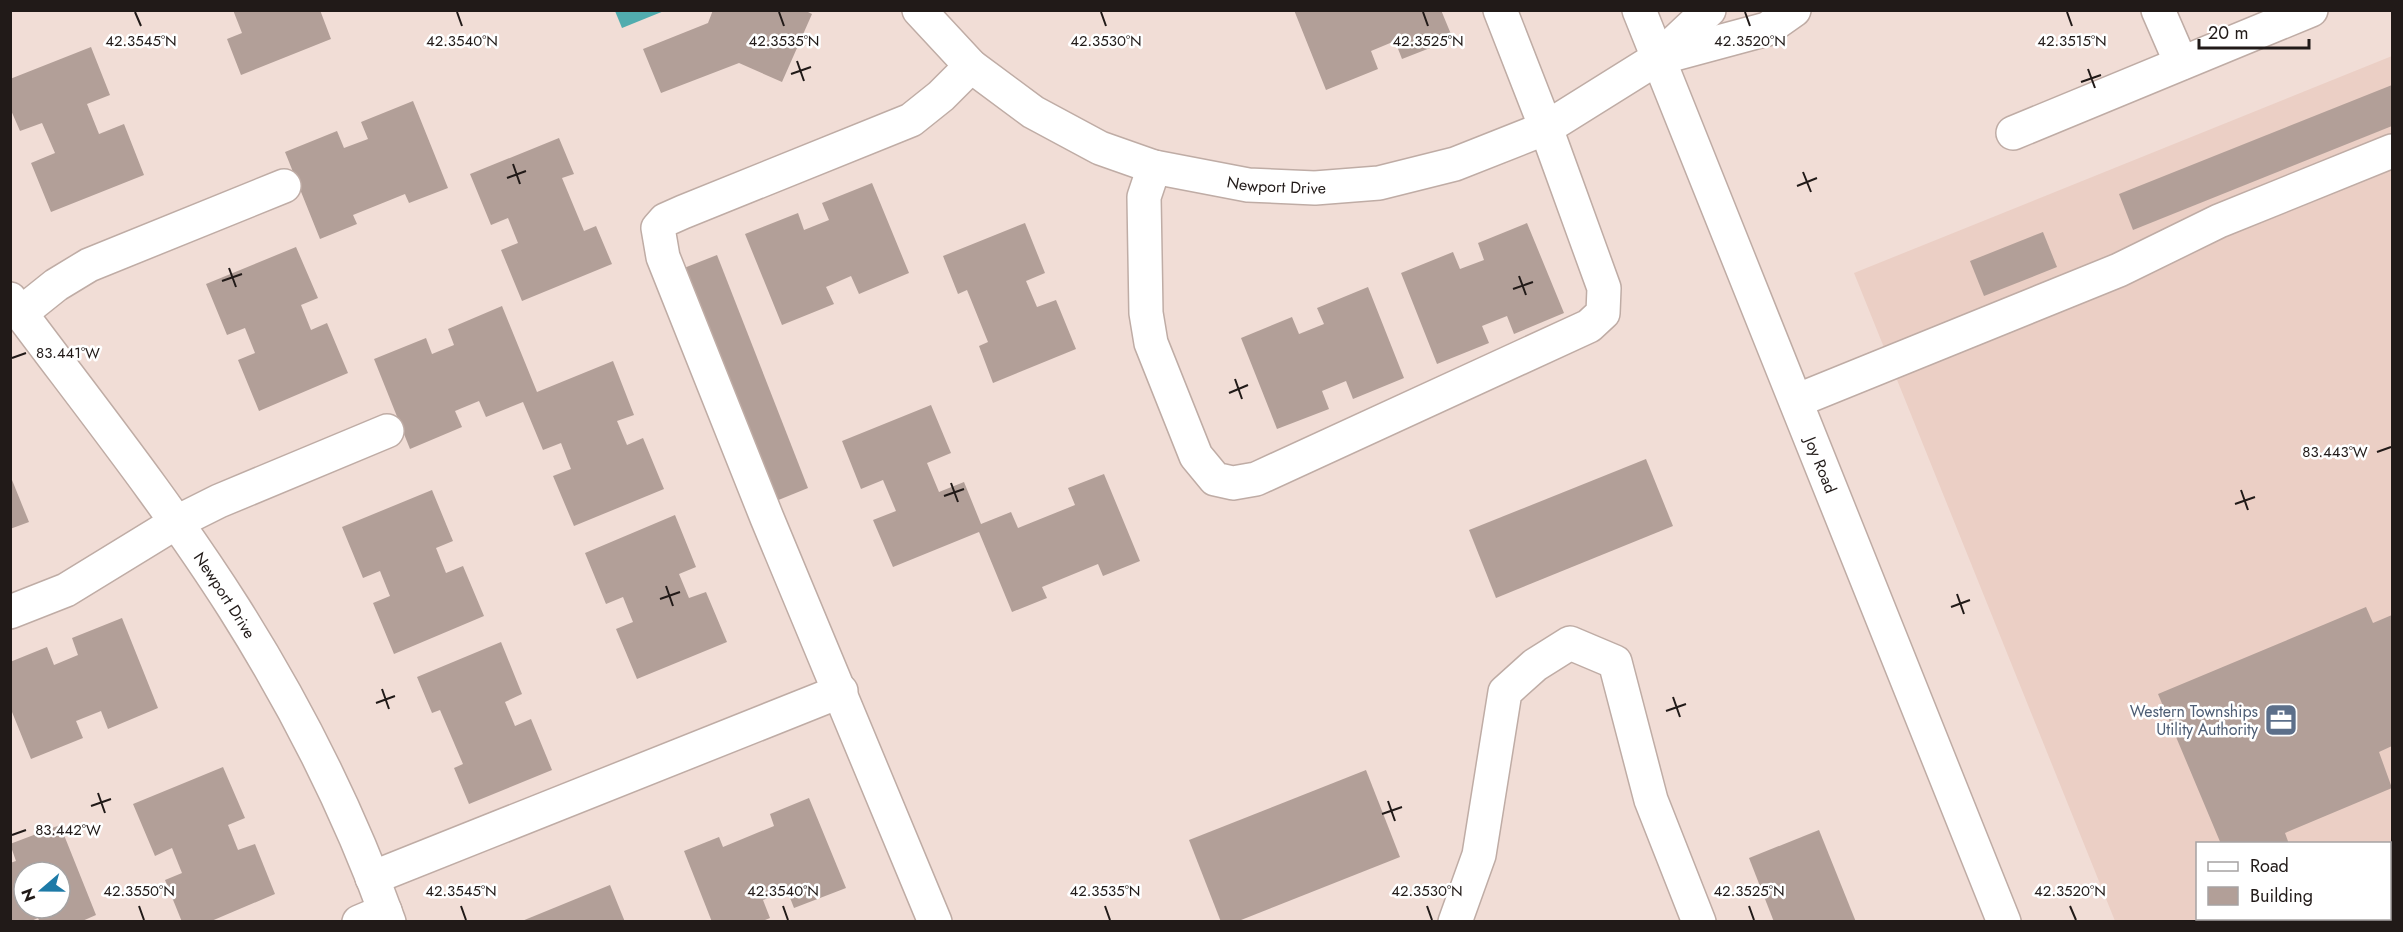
<svg xmlns="http://www.w3.org/2000/svg" width="2403" height="932" viewBox="0 0 2403 932" font-family="Jost,sans-serif">
<style>
.built{fill:#ebcfc5;fill-rule:evenodd}
.water{fill:#51acae}
.building{fill:#b29f98;fill-rule:evenodd}
.lines{fill:none;stroke-linecap:round;stroke-linejoin:round}
.minor-casing{stroke:#bfaca5;stroke-width:36}
.minor{stroke:#fff;stroke-width:33}
.ticks{fill:none;stroke:#211a18;stroke-width:2}
.labels{text-anchor:middle;stroke-width:5;stroke-linejoin:round;paint-order:stroke}
.street-label{font-size:16px;fill:#211a18;stroke:#fff}
.service-label{font-size:16px;fill:#4e5e75;stroke:#fff;text-anchor:end}
.ticks-label{font-size:15px;text-anchor:middle;fill:#211a18;stroke:#fff;stroke-width:5;stroke-linejoin:round;paint-order:stroke}
</style>
<rect width="100%" height="100%" fill="#f1ddd6"/>
<path class="built" d="M 2392,56 L 2392,921 L 2115,921 L 1854,273 ZM 2198,844 L 2390,844 L 2390,918 L 2198,918 Z"/>
<path class="water" d="M 615,11 L 664,11 L 622,28 Z"/>
<g class="building">
<path d="M 233,10 L 320,10 L 331,39 L 241,75 L 227,39 L 242,33 Z"/>
<path d="M 713,10 L 804,10 L 812,14 L 782,82 L 739,63 L 661,93 L 643,49 L 708,23 Z"/>
<path d="M 1294,10 L 1441,10 L 1453,39 L 1402,59 L 1395,41 L 1371,51 L 1378,69 L 1326,90 Z"/>
<path d="M 91,47 L 110,95 L 87,104 L 99,134 L 124,124 L 144,175 L 51,212 L 31,163 L 55,153 L 42,123 L 20,131 L 10,108 L 10,79 Z"/>
<path d="M 2392,85 L 2392,126 L 2133,230 L 2119,194 Z"/>
<path d="M 413,101 L 448,188 L 409,203 L 405,194 L 353,215 L 357,224 L 320,239 L 285,152 L 337,131 L 344,148 L 368,139 L 361,122 Z"/>
<path d="M 559,138 L 574,174 L 562,178 L 584,231 L 596,226 L 612,264 L 522,301 L 501,250 L 518,243 L 508,218 L 491,225 L 470,174 Z"/>
<path d="M 872,183 L 909,273 L 859,294 L 851,276 L 826,287 L 834,304 L 782,325 L 745,234 L 798,213 L 804,230 L 829,220 L 822,203 Z"/>
<path d="M 1025,223 L 1045,273 L 1026,281 L 1037,307 L 1056,300 L 1076,349 L 993,383 L 979,346 L 988,342 L 967,290 L 958,294 L 943,256 Z"/>
<path d="M 1527,223 L 1564,313 L 1514,334 L 1507,316 L 1482,326 L 1489,343 L 1437,364 L 1401,273 L 1453,252 L 1460,269 L 1484,260 L 1478,243 Z"/>
<path d="M 2043,232 L 2057,267 L 1984,296 L 1970,261 Z"/>
<path d="M 296,247 L 318,298 L 301,305 L 311,330 L 327,323 L 348,373 L 259,411 L 238,360 L 255,353 L 245,328 L 227,335 L 206,284 Z"/>
<path d="M 717,255 L 808,488 L 776,501 L 684,268 Z"/>
<path d="M 1368,287 L 1404,378 L 1353,399 L 1346,381 L 1322,391 L 1329,409 L 1277,429 L 1241,338 L 1292,317 L 1299,334 L 1324,324 L 1317,308 Z"/>
<path d="M 502,306 L 537,392 L 613,361 L 634,415 L 617,421 L 627,445 L 643,438 L 664,489 L 574,526 L 553,476 L 571,469 L 561,443 L 543,450 L 523,402 L 486,417 L 479,401 L 455,411 L 462,427 L 410,449 L 374,359 L 426,338 L 432,354 L 454,345 L 448,329 Z"/>
<path d="M 931,405 L 951,453 L 927,463 L 939,492 L 964,482 L 981,524 L 1011,512 L 1018,528 L 1075,505 L 1068,488 L 1104,474 L 1140,561 L 1103,576 L 1098,564 L 1042,587 L 1047,598 L 1012,612 L 979,532 L 893,567 L 873,520 L 896,511 L 883,480 L 861,489 L 842,441 Z"/>
<path d="M 1646,459 L 1673,526 L 1496,598 L 1469,530 Z"/>
<path d="M 10,475 L 29,522 L 10,529 Z"/>
<path d="M 432,490 L 453,541 L 436,548 L 446,573 L 463,566 L 484,616 L 394,654 L 373,603 L 390,596 L 380,571 L 363,578 L 342,527 Z"/>
<path d="M 675,515 L 696,567 L 679,574 L 689,598 L 706,592 L 727,642 L 637,679 L 616,629 L 633,622 L 623,597 L 606,604 L 585,553 Z"/>
<path d="M 2366,607 L 2373,623 L 2392,615 L 2392,746 L 2379,752 L 2392,788 L 2285,833 L 2289,844 L 2221,844 L 2158,694 Z"/>
<path d="M 122,618 L 158,708 L 108,729 L 101,711 L 76,721 L 83,738 L 31,759 L 10,707 L 10,662 L 47,647 L 54,665 L 78,655 L 72,638 Z"/>
<path d="M 501,642 L 522,694 L 505,702 L 515,726 L 531,719 L 552,770 L 469,804 L 454,768 L 463,764 L 440,710 L 432,713 L 417,677 Z"/>
<path d="M 223,767 L 245,818 L 228,825 L 238,850 L 255,844 L 275,894 L 209,922 L 182,922 L 165,880 L 182,873 L 172,848 L 155,856 L 133,804 Z"/>
<path d="M 1366,770 L 1400,857 L 1236,922 L 1221,922 L 1189,840 Z"/>
<path d="M 809,798 L 846,888 L 794,908 L 787,890 L 763,900 L 770,918 L 760,922 L 712,922 L 684,851 L 719,837 L 723,847 L 774,826 L 770,814 Z"/>
<path d="M 60,825 L 96,915 L 80,922 L 40,922 L 38,918 L 29,922 L 10,922 L 10,863 L 16,861 L 10,844 ZM 24,872 L 60,872 L 60,908 L 24,908 Z"/>
<path d="M 1819,830 L 1856,922 L 1774,922 L 1749,858 Z"/>
<path d="M 610,885 L 625,922 L 522,922 L 522,921 Z"/>
</g>
<g class="lines">
<g class="minor-casing">
<g id="minor">
<path id="s1" d="M 919,10 L 971,66 L 1033,112 L 1100,148 L 1154,167 L 1248,185 L 1315,188 L 1379,183 L 1455,164 L 1546,128 L 1658,58 L 1709,10"/>
<path id="s2" d="M 1639,10 L 2004,922"/>
<path d="M 2158,10 L 2181,63"/>
<path d="M 1663,57 L 1767,29 L 1794,10"/>
<path d="M 2013,133 L 2311,10"/>
<path d="M 1154,167 L 1144,197 L 1146,313 L 1151,343 L 1196,456 L 1215,479 L 1233,483 L 1256,479 L 1589,326 L 1603,313 L 1604,288 L 1546,128 L 1500,10"/>
<path id="s3" d="M 10,299 C 86,401 166,501 234,608 C 296,706 350,813 389,922"/>
<path d="M 21,313 L 56,285 L 89,265 L 284,186"/>
<path d="M 1796,401 L 2119,270 L 2219,221 L 2392,151"/>
<path d="M 10,612 L 66,590 L 177,522 L 219,501 L 387,431"/>
<path d="M 372,878 L 841,691"/>
<path d="M 359,922 L 385,911"/>
<path d="M 935,922 L 767,518 L 663,257 L 658,228 L 665,220 L 683,212 L 911,120 L 941,96 L 971,66"/>
<path d="M 1455,922 L 1479,855 L 1505,692 L 1535,665 L 1570,643 L 1615,662 L 1651,800 L 1699,922"/>
</g>
</g>
<use href="#minor" class="minor"/>
</g>
<path class="ticks" d="M 135,12 L 141,26M 457,12 L 462,26M 779,12 L 784,26M 1101,12 L 1106,26M 1423,12 L 1428,26M 1745,12 L 1750,26M 2067,12 L 2072,26M 797,61 L 804,81M 2088,69 L 2095,88M 791,74 L 811,67M 2081,82 L 2101,75M 513,164 L 520,184M 1803,172 L 1811,192M 507,178 L 526,171M 1797,186 L 1817,178M 229,268 L 236,287M 1519,276 L 1526,295M 222,281 L 242,274M 1513,289 L 1533,282M 12,358 L 26,353M 1235,379 L 1242,399M 1229,393 L 1248,385M 2377,452 L 2391,447M 951,483 L 958,502M 2241,490 L 2248,510M 944,496 L 964,489M 2235,504 L 2255,497M 666,586 L 673,606M 1957,594 L 1964,614M 660,599 L 680,592M 1951,607 L 1970,600M 382,689 L 389,709M 1673,697 L 1680,717M 376,703 L 395,696M 1666,711 L 1686,704M 98,793 L 105,813M 1388,801 L 1395,821M 91,806 L 111,799M 1382,814 L 1402,807M 12,835 L 26,830M 139,906 L 144,920M 461,906 L 466,920M 783,906 L 788,920M 1105,906 L 1110,920M 1427,906 L 1432,920M 1749,906 L 1754,920M 2070,906 L 2076,920"/>
<defs>
<g id="office-square" transform="scale(1.725)"><rect x="-9" y="-9" width="18" height="18" rx="4" fill="#5c6f8a" stroke="#fff"/><path d="M-6-3h4V-5.5h4V-3h4V5H-6ZM-1-4.5V-3h2v-1.5ZM-6 0V1H6V0Z" fill="#fff"/></g>
</defs>
<g fill-rule="evenodd">
<use href="#office-square" x="2281" y="720"/>
</g>
<g class="labels">
<g class="street-label">
<text dy="6" stroke="none"><textPath href="#s1" startOffset="411">Newport Drive</textPath></text>
<text dy="6" stroke="none"><textPath href="#s2" startOffset="490">Joy Road</textPath></text>
<text dy="6" stroke="none"><textPath href="#s3" startOffset="366">Newport Drive</textPath></text>
</g>
<g class="service-label">
<text x="2258" y="717">Western Townships<tspan x="2258" dy="18">Utility Authority</tspan></text>
</g>
</g>
<g class="ticks-label">
<text x="1750" y="46">42.3520°N</text>
<text x="141" y="46">42.3545°N</text>
<text x="462" y="46">42.3540°N</text>
<text x="784" y="46">42.3535°N</text>
<text x="1106" y="46">42.3530°N</text>
<text x="1428" y="46">42.3525°N</text>
<text x="2072" y="46">42.3515°N</text>
<text x="68" y="358">83.441°W</text>
<text x="2335" y="457">83.443°W</text>
<text x="68" y="835">83.442°W</text>
<text x="139" y="896">42.3550°N</text>
<text x="461" y="896">42.3545°N</text>
<text x="783" y="896">42.3540°N</text>
<text x="1105" y="896">42.3535°N</text>
<text x="1427" y="896">42.3530°N</text>
<text x="1749" y="896">42.3525°N</text>
<text x="2070" y="896">42.3520°N</text>
</g>
<rect width="2403" height="932" fill="none" stroke="#211a18" stroke-width="24"/>
<rect x="2196" y="842" width="195" height="78" fill="#ffffff" stroke="#a6a3a3" stroke-width="1.5"/>
<rect x="2208" y="862" width="30" height="9" fill="#ffffff" stroke="#a6a3a3" stroke-width="1.5"/>
<text x="2250" y="872" font-size="18" fill="#211a18">Road</text>
<rect x="2208" y="887" width="30" height="18" fill="#b29f98" stroke="#a6a3a3" stroke-width="1.5"/>
<text x="2250" y="902" font-size="18" fill="#211a18">Building</text>
<g transform="translate(42 890) rotate(250)"><circle r="28" fill="#ffffff" stroke="#a6a3a3" stroke-width="1.5"/>
<path d="M0-4.5L10 22L0 15L-10 22Z" fill="#1d7aa7"/>
<text y="-9" font-size="16" font-weight="bold" text-anchor="middle" fill="#211a18">N</text>
</g>
<path d="M2199 39v9h110v-9" fill="none" stroke="#211a18" stroke-width="3"/>
<text x="2208" y="39" font-size="18" fill="#211a18" stroke="#ffffff" stroke-width="4.5" paint-order="stroke">20 m</text>
</svg>
